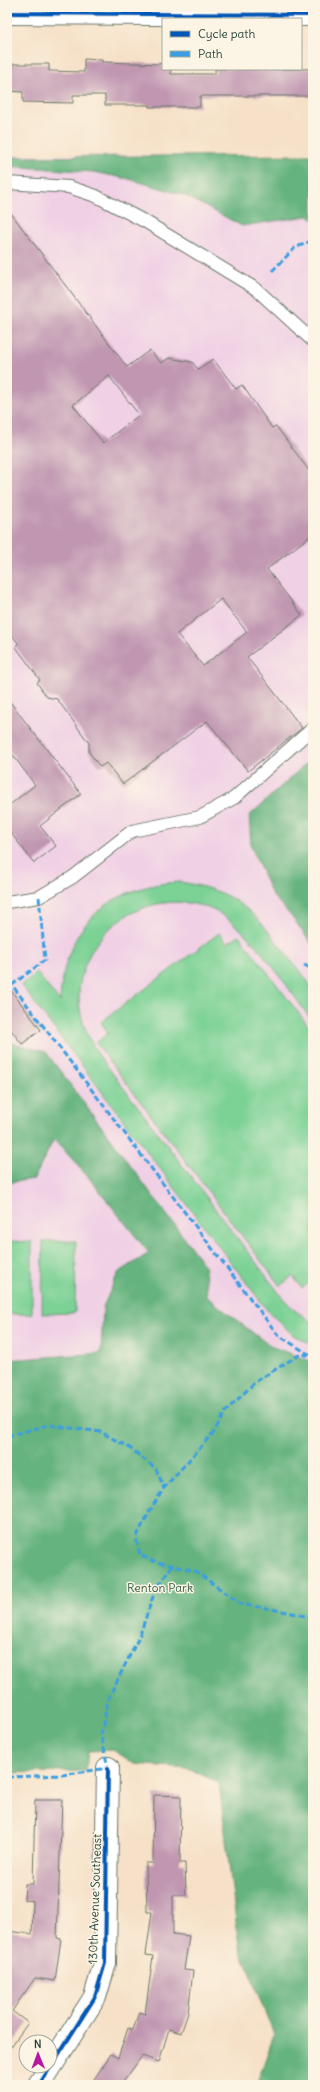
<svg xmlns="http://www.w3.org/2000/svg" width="320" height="2092" viewBox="0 0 320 2092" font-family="Delius,sans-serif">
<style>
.built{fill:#f0d0e5}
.green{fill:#7cd195;stroke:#4e8764}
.forest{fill:#65b37e;stroke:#427859}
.building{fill:#c096b1;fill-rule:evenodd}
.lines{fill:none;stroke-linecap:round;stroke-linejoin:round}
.service-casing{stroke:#6a7668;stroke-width:14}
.minor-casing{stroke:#6a7668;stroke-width:24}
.tertiary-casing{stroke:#6a7668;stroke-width:24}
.service{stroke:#fff;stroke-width:12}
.minor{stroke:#fff;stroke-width:22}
.tertiary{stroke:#fff;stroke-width:22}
.quiet{stroke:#3c9ee2;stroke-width:3;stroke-dasharray:6 3;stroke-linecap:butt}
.cycleway-casing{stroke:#fcf5e5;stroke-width:6}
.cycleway{stroke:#0057b8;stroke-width:4}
.labels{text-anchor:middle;stroke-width:3;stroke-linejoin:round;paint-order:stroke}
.park-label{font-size:12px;fill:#325b47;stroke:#fcf5e5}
.street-label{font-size:12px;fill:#1f3d34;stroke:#fcf5e5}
</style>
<rect width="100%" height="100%" fill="#fcf5e5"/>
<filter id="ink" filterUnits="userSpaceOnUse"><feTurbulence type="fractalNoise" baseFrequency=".025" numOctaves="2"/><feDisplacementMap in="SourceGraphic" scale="8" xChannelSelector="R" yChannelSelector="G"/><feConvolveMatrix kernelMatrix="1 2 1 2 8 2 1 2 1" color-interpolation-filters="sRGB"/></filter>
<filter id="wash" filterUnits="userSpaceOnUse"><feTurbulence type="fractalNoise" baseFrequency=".012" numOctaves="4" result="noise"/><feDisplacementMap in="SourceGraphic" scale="16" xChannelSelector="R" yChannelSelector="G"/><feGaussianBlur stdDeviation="0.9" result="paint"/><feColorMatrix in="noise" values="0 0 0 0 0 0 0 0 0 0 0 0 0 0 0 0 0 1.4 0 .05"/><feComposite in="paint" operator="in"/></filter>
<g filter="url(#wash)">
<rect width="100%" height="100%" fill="#f6e1c8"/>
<path class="built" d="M 7,155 L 313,156 L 313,1391 L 7,1392 Z"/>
<g class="green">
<path d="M 180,882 C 238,891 255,913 288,957 C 296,967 307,978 312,989 C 316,997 313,1013 313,1022 C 288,989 249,925 211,909 C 151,885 84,927 79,992 C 78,1014 86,1035 98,1054 L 283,1298 L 293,1309 L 313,1323 L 313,1345 L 293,1335 L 267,1310 L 21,985 L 37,973 L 60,1002 C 63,928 106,886 180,882 Z"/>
<path d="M 219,933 L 227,943 L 239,935 L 313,1032 L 313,1281 L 302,1288 L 293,1276 L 280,1286 L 96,1043 L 108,1033 L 101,1022 Z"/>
<path d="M 7,1241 L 32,1242 L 32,1314 L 7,1314 Z"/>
<path d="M 43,1241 L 76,1241 L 75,1313 L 42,1314 Z"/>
</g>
<g class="forest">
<path d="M 313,155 L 313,220 L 308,216 L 242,226 L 184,195 L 129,179 L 93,172 L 7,166 L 7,157 Z"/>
<path d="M 313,757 L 313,946 L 291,916 L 272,895 L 251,846 L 249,816 Z"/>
<path d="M 7,1039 L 9,1042 L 46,1052 L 205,1266 L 207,1297 L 270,1346 L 313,1362 L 313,2085 L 256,2085 L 274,2035 L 239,1946 L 219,1783 L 188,1768 L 135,1764 L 113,1750 L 88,1751 L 86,1771 L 7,1773 L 7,1360 L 101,1353 L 103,1307 L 118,1273 L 149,1253 L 89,1178 L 54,1139 L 34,1179 L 7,1183 Z"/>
</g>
<g id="blocks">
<g class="building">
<path d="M 84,59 L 102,60 L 102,62 L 163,64 L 163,69 L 171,69 L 171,74 L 215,74 L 215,69 L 313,69 L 313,96 L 200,96 L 200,107 L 149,107 L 149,105 L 105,105 L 105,95 L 73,95 L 73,103 L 23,102 L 23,92 L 7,91 L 7,64 L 49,64 L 49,71 L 84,72 Z"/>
<path d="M 7,208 L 127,367 L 150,350 L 161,363 L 169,358 L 192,362 L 198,369 L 213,359 L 236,389 L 242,385 L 272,428 L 276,426 L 313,476 L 313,534 L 267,569 L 302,615 L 247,657 L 302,728 L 248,771 L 207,721 L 123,784 L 106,763 L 100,767 L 89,752 L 89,743 L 57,699 L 47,697 L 37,683 L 40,680 L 16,647 L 18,643 L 7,628 ZM 109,376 L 139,415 L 103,443 L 73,405 ZM 221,599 L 247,632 L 203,666 L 177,634 Z"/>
<path d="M 7,698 L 81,794 L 40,826 L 56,846 L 34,863 L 7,828 L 7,807 L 35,785 L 7,747 Z"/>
<path d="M 7,985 L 41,1030 L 22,1044 L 7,1025 Z"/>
<path d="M 154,1795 L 181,1796 L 180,1863 L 185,1863 L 186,1895 L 173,1895 L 173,1934 L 189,1936 L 184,1970 L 193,1971 L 188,2013 L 181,2033 L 169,2029 L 159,2062 L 142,2056 L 121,2085 L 90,2085 L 111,2054 L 118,2058 L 128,2028 L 133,2030 L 139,2012 L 145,2014 L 153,1956 L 146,1955 L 152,1912 L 147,1912 L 146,1863 L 153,1863 Z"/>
<path d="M 35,1800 L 62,1800 L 57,1938 L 61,1939 L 55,1981 L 35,1978 L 12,2011 L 28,2023 L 7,2052 L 7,1931 L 32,1934 L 33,1901 L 24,1900 L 25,1884 L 33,1884 Z"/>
</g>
</g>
</g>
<g filter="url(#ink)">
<use href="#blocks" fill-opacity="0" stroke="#6a7668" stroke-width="1"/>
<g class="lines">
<g class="service-casing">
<g id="service">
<path d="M 7,183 L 69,187 L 96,196 L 146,222 L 256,289 L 313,341"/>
<path d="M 7,902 L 39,897 L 73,877 L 132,831 L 200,817 L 234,798 L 313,728"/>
</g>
</g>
<g class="minor-casing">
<path id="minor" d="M 39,2085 L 95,1997 L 105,1963 L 108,1768"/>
</g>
<g class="tertiary-casing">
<path id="tertiary" d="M 7,13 L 313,15"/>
</g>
<use href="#service" class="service"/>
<use href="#minor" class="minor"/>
<use href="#tertiary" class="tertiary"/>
<g class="quiet">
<path d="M 272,271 L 295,248 L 313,240"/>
<path d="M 39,897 L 45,960 L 12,985 L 278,1335 L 310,1355"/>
<path d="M 304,965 L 313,969"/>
<path d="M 309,1355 L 299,1355 L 255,1382 L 225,1412 L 214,1432 L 164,1488 L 148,1514 L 136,1538 L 140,1555 L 153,1561 L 195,1571 L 241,1604 L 288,1612 L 313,1618"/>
<path d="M 7,1436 L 48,1425 L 101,1432 L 130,1448 L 156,1469 L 164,1488"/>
<path d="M 7,1777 L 62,1775 L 108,1768 L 101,1735 L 108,1699 L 139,1637 L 155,1591 L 172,1566"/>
</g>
<g class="cycleway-casing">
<g id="cycleway">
<path d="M 7,13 L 313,15"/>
<path d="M 39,2085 L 95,1997 L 105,1963 L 108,1768"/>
</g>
</g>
<use href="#cycleway" class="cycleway"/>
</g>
</g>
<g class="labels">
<g class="park-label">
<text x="160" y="1592">Renton Park</text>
</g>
<g class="street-label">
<text transform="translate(95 1899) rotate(-88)" y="4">130th Avenue Southeast</text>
</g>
</g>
<rect width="320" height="2092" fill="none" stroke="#fcf5e5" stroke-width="24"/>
<rect x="162" y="18" width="140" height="52" fill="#fcf5e5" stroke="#a4ab9e"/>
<rect x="170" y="31" width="20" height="6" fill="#0057b8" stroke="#a4ab9e"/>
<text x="198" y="38" font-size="12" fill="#1f3d34">Cycle path</text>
<rect x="170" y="51" width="20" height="6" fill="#3c9ee2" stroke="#a4ab9e"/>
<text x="198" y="58" font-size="12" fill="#1f3d34">Path</text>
<g transform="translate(38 2054) rotate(359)"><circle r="19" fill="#fcf5e5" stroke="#a4ab9e"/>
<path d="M0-3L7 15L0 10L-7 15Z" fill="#b5179e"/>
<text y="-6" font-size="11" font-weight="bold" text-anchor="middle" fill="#1f3d34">N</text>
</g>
</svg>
